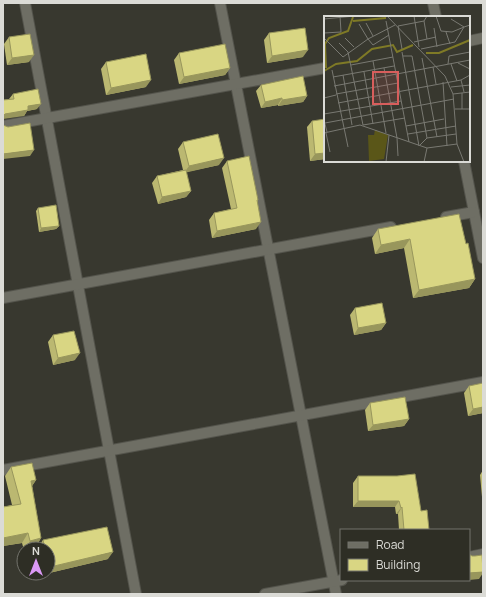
<svg xmlns="http://www.w3.org/2000/svg" width="486" height="597" viewBox="0 0 486 597" font-family="Manrope,sans-serif">
<style>
.lines{fill:none;stroke-linecap:round;stroke-linejoin:round}
.minor-casing{stroke:#54544c;stroke-width:12}
.minor{stroke:#6e6e64;stroke-width:10}
.wall{fill:#bbb871}
.shaded-wall{fill:#98965c}
.building{fill:#d9d683;stroke:#98965c}
.inset-river{fill:none;stroke:#7f7a26;stroke-width:2}
.inset-road{fill:none;stroke:#797972;stroke-width:1}
.view{fill:#d85e5c;fill-opacity:0.15;stroke:#d85e5c;stroke-width:2}
.inset-edge{fill:none;stroke:#dbdbd6;stroke-width:2}
</style>
<rect width="100%" height="100%" fill="#38382f"/>
<g class="lines">
<g class="minor-casing">
<g id="minor">
<path d="M 25,3 L 136,594"/>
<path d="M 220,3 L 336,594"/>
<path d="M 433,3 L 436,17"/>
<path d="M 469,41 L 483,38"/>
<path d="M 3,126 L 325,68"/>
<path d="M 464,161 L 483,258"/>
<path d="M 446,217 L 474,212"/>
<path d="M 3,298 L 391,227"/>
<path d="M 3,470 L 483,382"/>
<path d="M 469,557 L 483,554"/>
<path d="M 265,594 L 342,580"/>
</g>
</g>
<use href="#minor" class="minor"/>
</g>
<g class="wall">
<path d="M 269,33 L 303,57 L 267,63 L 264,40 Z"/>
<path d="M 9,37 L 29,62 L 7,65 L 4,44 Z"/>
<path d="M 179,53 L 230,68 L 225,75 L 179,84 L 174,60 Z"/>
<path d="M 106,62 L 146,87 L 106,95 L 101,69 Z"/>
<path d="M 261,85 L 307,96 L 303,102 L 278,106 L 278,105 L 261,108 L 256,91 Z"/>
<path d="M 13,94 L 37,109 L 27,111 L 24,116 L 9,99 Z"/>
<path d="M 312,121 L 325,159 L 310,161 L 307,127 Z"/>
<path d="M 183,142 L 219,165 L 186,172 L 191,191 L 186,197 L 158,204 L 152,183 L 157,176 L 183,170 L 178,149 Z"/>
<path d="M 227,161 L 258,200 L 257,202 L 256,229 L 212,238 L 209,220 L 214,213 L 231,209 L 222,168 Z"/>
<path d="M 38,208 L 59,226 L 56,229 L 39,232 L 36,211 Z"/>
<path d="M 378,229 L 466,244 L 475,279 L 469,288 L 413,298 L 404,248 L 375,254 L 372,238 Z"/>
<path d="M 355,308 L 386,323 L 381,330 L 354,335 L 350,315 Z"/>
<path d="M 53,335 L 75,360 L 53,365 L 48,342 Z"/>
<path d="M 469,386 L 483,413 L 468,416 L 464,393 Z"/>
<path d="M 370,403 L 409,419 L 404,426 L 368,431 L 365,410 Z"/>
<path d="M 11,467 L 36,480 L 32,486 L 41,538 L 35,548 L 30,549 L 24,549 L 24,550 L 22,543 L 3,546 L 3,507 L 12,505 L 5,476 Z"/>
<path d="M 483,470 L 483,497 L 482,497 L 480,475 Z"/>
<path d="M 358,476 L 421,511 L 429,530 L 399,530 L 398,514 L 396,514 L 395,507 L 353,507 L 353,483 Z"/>
<path d="M 43,540 L 108,559 L 45,574 L 45,573 L 48,573 L 48,549 L 39,549 L 38,547 Z"/>
</g>
<g class="shaded-wall">
<path d="M 308,50 L 303,57 L 267,63 L 272,56 Z"/>
<path d="M 34,55 L 29,62 L 7,65 L 12,58 Z"/>
<path d="M 230,68 L 225,75 L 179,84 L 184,77 Z"/>
<path d="M 151,80 L 146,87 L 106,95 L 111,88 Z"/>
<path d="M 307,96 L 303,102 L 278,106 L 282,100 Z"/>
<path d="M 282,98 L 278,105 L 261,108 L 265,102 Z"/>
<path d="M 41,104 L 37,109 L 27,111 L 24,116 L 3,119 L 3,116 L 5,114 L 28,106 Z"/>
<path d="M 34,150 L 30,156 L 3,159 L 3,154 Z"/>
<path d="M 325,153 L 325,159 L 310,161 L 315,154 Z"/>
<path d="M 224,158 L 219,165 L 184,173 L 189,166 Z"/>
<path d="M 191,191 L 186,197 L 158,204 L 162,197 Z"/>
<path d="M 261,222 L 256,229 L 212,238 L 217,231 Z"/>
<path d="M 59,226 L 56,229 L 39,232 L 41,228 Z"/>
<path d="M 410,239 L 404,248 L 375,254 L 381,245 Z"/>
<path d="M 475,279 L 469,288 L 413,298 L 419,290 Z"/>
<path d="M 386,323 L 381,330 L 354,335 L 358,328 Z"/>
<path d="M 80,353 L 75,360 L 53,365 L 58,358 Z"/>
<path d="M 483,407 L 483,413 L 468,416 L 473,409 Z"/>
<path d="M 409,419 L 404,426 L 368,431 L 373,425 Z"/>
<path d="M 36,480 L 30,489 L 31,481 Z"/>
<path d="M 358,501 L 399,501 L 395,507 L 353,507 Z"/>
<path d="M 402,507 L 398,514 L 396,514 L 401,508 Z"/>
<path d="M 28,533 L 22,543 L 3,546 L 3,538 Z"/>
<path d="M 41,538 L 35,548 L 30,549 L 25,549 L 30,541 Z"/>
<path d="M 113,552 L 108,559 L 45,574 L 46,573 L 48,573 L 48,570 L 50,567 Z"/>
<path d="M 483,572 L 483,573 L 479,579 L 469,580 L 469,573 Z"/>
</g>
<g class="building">
<path d="M 305,28 L 308,50 L 272,56 L 269,33 Z"/>
<path d="M 30,34 L 34,55 L 12,58 L 9,37 Z"/>
<path d="M 225,44 L 230,68 L 184,77 L 179,53 Z"/>
<path d="M 146,54 L 151,80 L 111,88 L 106,62 Z"/>
<path d="M 303,76 L 307,96 L 282,100 L 282,98 L 265,102 L 261,85 Z"/>
<path d="M 38,89 L 41,104 L 28,106 L 28,110 L 5,114 L 3,116 L 3,100 L 14,99 L 13,94 Z"/>
<path d="M 325,119 L 325,153 L 315,154 L 312,121 Z"/>
<path d="M 30,123 L 34,150 L 3,154 L 3,125 L 8,127 Z"/>
<path d="M 218,134 L 224,158 L 189,166 L 183,142 Z"/>
<path d="M 249,156 L 258,200 L 257,200 L 261,222 L 217,231 L 214,213 L 237,208 L 227,161 Z"/>
<path d="M 186,170 L 191,191 L 162,197 L 157,176 Z"/>
<path d="M 56,205 L 59,226 L 41,228 L 38,208 Z"/>
<path d="M 459,214 L 466,244 L 468,243 L 475,279 L 419,290 L 410,239 L 381,245 L 378,229 Z"/>
<path d="M 382,303 L 386,323 L 358,328 L 355,308 Z"/>
<path d="M 74,331 L 80,353 L 58,358 L 53,335 Z"/>
<path d="M 483,383 L 483,407 L 473,409 L 469,386 Z"/>
<path d="M 405,397 L 409,419 L 373,425 L 370,403 Z"/>
<path d="M 32,463 L 36,480 L 31,481 L 41,538 L 30,541 L 28,533 L 3,538 L 3,507 L 21,504 L 11,467 Z"/>
<path d="M 415,474 L 421,511 L 427,510 L 429,530 L 404,530 L 402,507 L 401,508 L 399,501 L 358,501 L 358,476 L 397,476 Z"/>
<path d="M 107,527 L 113,552 L 50,567 L 48,559 L 48,549 L 45,549 L 43,540 Z"/>
<path d="M 469,554 L 472,556 L 475,556 L 482,555 L 483,572 L 469,573 Z"/>
</g>
<g transform="translate(324 16)">
<rect width="146" height="146" fill="#38382f"/>
<path d="M 51,114 L 64,119 L 60,143 L 45,145 L 44,119 L 50,119 Z" fill="#5a5618"/>
<path class="inset-river" d="M 29,5 L 62,2M 102,37 L 115,37 L 146,24M 2,52 L 1,28 L 5,22 L 24,15 L 29,1M 0,55 L 12,48 L 33,45 L 48,33 L 69,29 L 73,36 L 89,29"/>
<path class="inset-road" d="M 63,0 L 121,60 L 129,78 L 133,128 L 140,146M 90,0 L 95,31M 112,0 L 117,15 L 128,16 L 140,11M 0,3 L 31,0M 127,3 L 140,11M 62,5 L 85,126M 42,7 L 49,20M 35,8 L 44,23 L 71,9M 110,12 L 113,31M 122,16 L 126,28M 0,17 L 17,16 L 16,0M 0,22 L 19,41 L 44,23 L 49,29 L 65,19M 21,22 L 30,31M 103,23 L 100,5 L 103,0M 90,26 L 112,21M 15,27 L 24,36 L 39,109 L 81,102M 78,33 L 74,10 L 100,5M 97,33 L 131,26 L 140,11 L 146,9M 78,36 L 95,130M 79,40 L 88,40 L 103,122M 98,42 L 113,121M 49,45 L 62,117M 134,47 L 146,53M 124,48 L 125,40 L 146,36M 127,48 L 133,65M 27,49 L 69,41M 109,51 L 112,68M 60,52 L 73,122 L 74,140M 8,54 L 24,131M 40,56 L 49,108M 19,59 L 28,109M 9,61 L 70,50M 137,64 L 140,76M 119,66 L 123,130M 10,70 L 146,44M 127,71 L 146,69M 138,77 L 138,93M 12,78 L 74,67M 129,78 L 146,76M 0,82 L 12,79M 14,87 L 137,64 L 146,59M 131,93 L 146,93M 0,98 L 77,85M 0,104 L 3,116M 1,107 L 130,83M 82,110 L 120,103M 0,117 L 36,109 L 103,132 L 133,128M 2,117 L 6,136M 84,118 L 132,110M 96,129 L 103,122 L 132,118M 62,146 L 65,119M 100,146 L 103,132"/>
<path class="view" d="M 49,56 L 74,56 L 74,88 L 49,88 Z"/>
<rect width="146" height="146" class="inset-edge"/>
</g>
<rect width="486" height="597" fill="none" stroke="#dbdbd6" stroke-width="8"/>
<rect x="340" y="529" width="130" height="52" fill="#2e2e25" stroke="#73736c"/>
<rect x="348" y="542" width="20" height="6" fill="#6e6e64" stroke="#73736c"/>
<text x="376" y="549" font-size="12" fill="#dbdbd6">Road</text>
<rect x="348" y="559" width="20" height="12" fill="#d9d683" stroke="#73736c"/>
<text x="376" y="569" font-size="12" fill="#dbdbd6">Building</text>
<g transform="translate(36 561)"><circle r="19" fill="#2e2e25" stroke="#73736c"/>
<path d="M0-3L7 15L0 10L-7 15Z" fill="#db99f5"/>
<text y="-6" font-size="11" font-weight="bold" text-anchor="middle" fill="#dbdbd6">N</text>
</g>
</svg>
